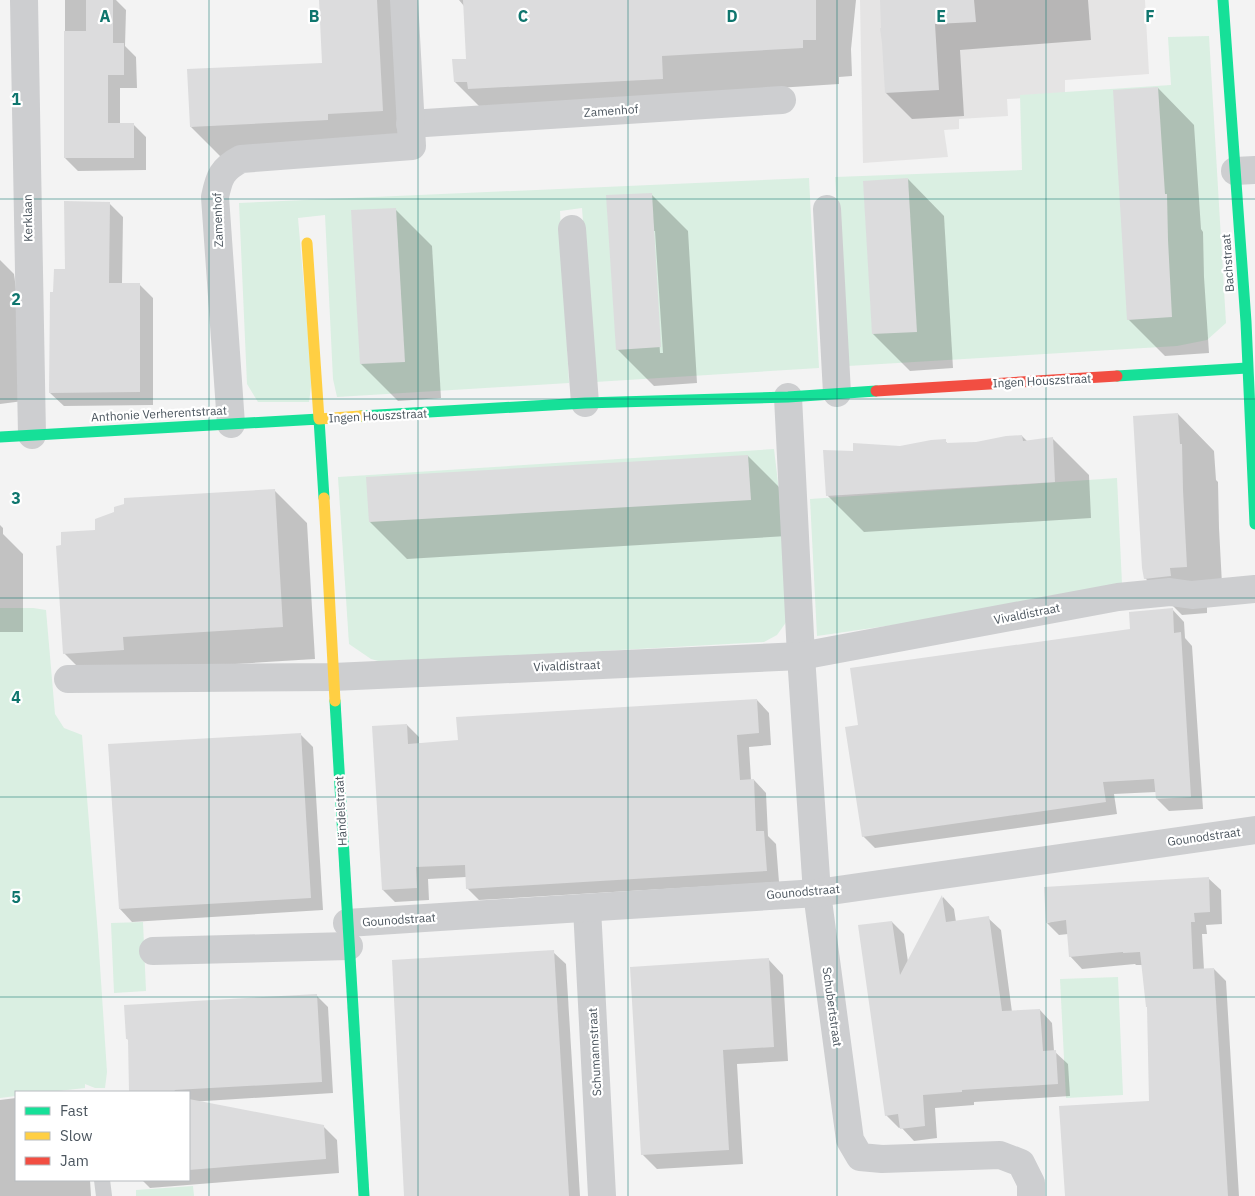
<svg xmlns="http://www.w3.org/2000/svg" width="1255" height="1196" viewBox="0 0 1255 1196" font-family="'IBM Plex Sans',sans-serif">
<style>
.education{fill:#e5e4e4}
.green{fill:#daefe2}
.shadow{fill:#0003;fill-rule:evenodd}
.building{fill:#dcdcdd}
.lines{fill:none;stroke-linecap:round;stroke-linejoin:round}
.lane{stroke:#cdced0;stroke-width:16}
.street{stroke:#cdced0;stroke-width:28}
.fast{stroke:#16e098;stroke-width:11}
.slow{stroke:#ffcf43;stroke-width:11}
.jam{stroke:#f24e42;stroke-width:11}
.grid{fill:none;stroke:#0f766e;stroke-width:1;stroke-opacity:0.55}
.labels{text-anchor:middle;stroke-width:4.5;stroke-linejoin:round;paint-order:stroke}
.street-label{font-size:12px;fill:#4b555e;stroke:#fff}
.grid-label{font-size:16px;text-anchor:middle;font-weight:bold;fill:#0f766e;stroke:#fff;stroke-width:4.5;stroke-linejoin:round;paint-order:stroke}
</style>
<rect width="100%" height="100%" fill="#f3f3f3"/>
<path class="education" d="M 860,0 L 1145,0 L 1149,74 L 1065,80 L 1065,96 L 1007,99 L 1008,116 L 959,119 L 959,129 L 944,130 L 948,157 L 863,163 Z"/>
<g class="green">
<path d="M 1209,36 L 1226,323 L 1207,340 L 1177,346 L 848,366 L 835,177 L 1022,170 L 1020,95 L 1171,85 L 1168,37 Z"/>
<path d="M 809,178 L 819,368 L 595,382 L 582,208 L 560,211 L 569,383 L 337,397 L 333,379 L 325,215 L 298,218 L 312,379 L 309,402 L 258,402 L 247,384 L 239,203 Z"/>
<path d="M 774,449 L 779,491 L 787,621 L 777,635 L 764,642 L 385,663 L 371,659 L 349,644 L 338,477 Z"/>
<path d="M 1117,478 L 1122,584 L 1114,593 L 817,636 L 810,499 Z"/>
<path d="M 0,608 L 33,608 L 46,610 L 55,714 L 64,728 L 82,735 L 98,935 L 107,1072 L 105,1088 L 95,1088 L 85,1084 L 85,1088 L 49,1092 L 16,1092 L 16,1096 L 0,1098 Z"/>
<path d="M 143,922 L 146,991 L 114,993 L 111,923 Z"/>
<path d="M 1118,977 L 1123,1095 L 1066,1098 L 1060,979 Z"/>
<path d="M 193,1186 L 194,1196 L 136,1196 L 136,1190 Z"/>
</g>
<g class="shadow">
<path d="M 65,0 L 116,0 L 126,10 L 125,46 L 136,57 L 137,88 L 120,88 L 120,124 L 133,124 L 146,137 L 146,170 L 78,171 L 65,158 Z"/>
<path d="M 320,0 L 412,0 L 419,148 L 227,163 L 191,127 L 324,64 Z"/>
<path d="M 459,0 L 856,0 L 851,49 L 852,76 L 839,77 L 839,84 L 698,93 L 492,119 L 455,82 L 467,60 L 464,6 Z"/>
<path d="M 881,0 L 1088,0 L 1091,40 L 960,50 L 964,116 L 912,119 L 886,93 Z"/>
<path d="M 1158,88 L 1194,125 L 1201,229 L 1203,232 L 1204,277 L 1209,353 L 1165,356 L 1128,319 Z"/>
<path d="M 908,179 L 944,216 L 953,368 L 910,371 L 873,334 Z"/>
<path d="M 651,194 L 688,231 L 697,383 L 654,386 L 617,349 ZM 653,231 L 655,231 L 663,353 L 660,353 Z"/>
<path d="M 109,203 L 123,217 L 122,284 L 139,284 L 153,298 L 153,405 L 64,406 L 50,393 L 66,270 Z"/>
<path d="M 395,209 L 432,246 L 441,398 L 398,401 L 361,364 Z"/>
<path d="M 0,260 L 14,274 L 31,400 L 0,404 Z"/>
<path d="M 1178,414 L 1214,451 L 1216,480 L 1218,482 L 1219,528 L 1223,603 L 1207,604 L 1207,613 L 1182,615 L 1145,578 Z"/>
<path d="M 1022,436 L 1028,442 L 1052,438 L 1089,475 L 1091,518 L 864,532 L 827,495 L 854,452 L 945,441 L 949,445 L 976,443 Z"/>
<path d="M 748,456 L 785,493 L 787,536 L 407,559 L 370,522 L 368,478 Z"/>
<path d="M 274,490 L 307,523 L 315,659 L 155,669 L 97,686 L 64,653 L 96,531 Z"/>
<path d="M 0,525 L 3,528 L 3,534 L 23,554 L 23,632 L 0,632 Z"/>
<path d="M 1172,609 L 1184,622 L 1185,638 L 1192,646 L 1203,809 L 1169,811 L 1157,799 L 1156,792 L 1114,794 L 1117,814 L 875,848 L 863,836 L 859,726 L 1131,630 Z"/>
<path d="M 757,700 L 769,713 L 771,745 L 749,747 L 751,780 L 754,780 L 766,793 L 768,836 L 776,844 L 779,882 L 479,900 L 467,888 L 466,877 L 428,879 L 429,900 L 395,902 L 383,890 L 407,725 L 419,737 L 419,745 L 459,741 Z"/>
<path d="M 300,734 L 313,747 L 323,910 L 132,922 L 120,909 Z"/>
<path d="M 1208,878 L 1221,890 L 1222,924 L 1206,925 L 1207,934 L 1202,934 L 1204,970 L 1214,969 L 1226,981 L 1239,1196 L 1066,1196 L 1150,1102 L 1148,1008 L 1143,965 L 1136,965 L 1135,964 L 1082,969 L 1070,956 L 1068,934 L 1059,935 L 1047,923 Z"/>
<path d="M 943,897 L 954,909 L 956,922 L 988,918 L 1001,930 L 1012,1012 L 1040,1010 L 1052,1023 L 1054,1051 L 1068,1064 L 1070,1096 L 974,1102 L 974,1105 L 935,1108 L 937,1138 L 914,1141 L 901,1127 L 899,1128 L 886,1115 L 892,922 L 904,934 L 908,962 Z"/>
<path d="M 553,952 L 566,964 L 580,1196 L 405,1196 Z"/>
<path d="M 769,960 L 783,975 L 788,1061 L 737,1064 L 743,1164 L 657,1169 L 642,1154 Z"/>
<path d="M 316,995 L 328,1007 L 333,1093 L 189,1102 L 189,1092 L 130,1092 L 129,1040 L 127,1039 Z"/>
<path d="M 16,1098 L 16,1180 L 90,1180 L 91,1196 L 0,1196 L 0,1100 Z"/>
<path d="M 323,1126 L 337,1140 L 339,1173 L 150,1188 L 142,1180 L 189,1180 L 189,1136 L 279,1128 Z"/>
</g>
<g class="building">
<path d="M 86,0 L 113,0 L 113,43 L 124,43 L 124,75 L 108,75 L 108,123 L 134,123 L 134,158 L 64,158 L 64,31 L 86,31 Z"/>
<path d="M 319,0 L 377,0 L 383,111 L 328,114 L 328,120 L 190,127 L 187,69 L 322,63 Z"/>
<path d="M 463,0 L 816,0 L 816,40 L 803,40 L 803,48 L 662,56 L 663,79 L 468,89 L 467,82 L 454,82 L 452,59 L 466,59 Z"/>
<path d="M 880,0 L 974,0 L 976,22 L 935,24 L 939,90 L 885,93 L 882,43 L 880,28 L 881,28 Z"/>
<path d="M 1158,87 L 1165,194 L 1167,194 L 1168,240 L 1172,317 L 1127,320 L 1113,90 Z"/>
<path d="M 908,178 L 917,332 L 872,334 L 863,181 Z"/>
<path d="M 652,193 L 661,347 L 616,350 L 606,195 Z"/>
<path d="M 64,201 L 110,202 L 109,283 L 140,283 L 140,392 L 49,393 L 50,292 L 53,292 L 54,269 L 65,269 Z"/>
<path d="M 396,208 L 405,362 L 360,364 L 351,210 Z"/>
<path d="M 1178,413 L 1180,444 L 1182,444 L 1183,490 L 1187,567 L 1170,568 L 1171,576 L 1144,579 L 1142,568 L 1133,416 Z"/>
<path d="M 1022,435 L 1023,441 L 1053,437 L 1055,482 L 826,496 L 823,450 L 853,451 L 853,443 L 900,446 L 931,440 L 946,439 L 946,443 L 976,442 L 1006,436 Z"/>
<path d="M 748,455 L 751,500 L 369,522 L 366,477 Z"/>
<path d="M 275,489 L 283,627 L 123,637 L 124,650 L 63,654 L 56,546 L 61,545 L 61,532 L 95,530 L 95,519 L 114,512 L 114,507 L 124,504 L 124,498 Z"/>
<path d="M 1173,608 L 1174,633 L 1181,632 L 1191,797 L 1156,799 L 1154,779 L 1103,782 L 1106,802 L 862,837 L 845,727 L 858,725 L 850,668 L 1130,629 L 1129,612 Z"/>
<path d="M 757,699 L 759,733 L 737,735 L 740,780 L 754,779 L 756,831 L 764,831 L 767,871 L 466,889 L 465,865 L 416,867 L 417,888 L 382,890 L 372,726 L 407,724 L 408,744 L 458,740 L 456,717 Z"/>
<path d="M 301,733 L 311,898 L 119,909 L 108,744 Z"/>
<path d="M 1209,877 L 1210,912 L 1194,913 L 1195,922 L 1191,922 L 1193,969 L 1214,968 L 1228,1196 L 1065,1196 L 1059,1106 L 1149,1101 L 1147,1007 L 1146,1007 L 1140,952 L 1123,953 L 1123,952 L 1069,957 L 1066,920 L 1046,923 L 1044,887 Z"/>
<path d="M 942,895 L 946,922 L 989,916 L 1002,1011 L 1040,1009 L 1043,1051 L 1056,1050 L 1058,1084 L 962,1090 L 962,1092 L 923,1095 L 925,1126 L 900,1129 L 898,1114 L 885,1116 L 858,925 L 892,921 L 900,975 Z"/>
<path d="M 554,950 L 569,1196 L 404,1196 L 392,960 Z"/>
<path d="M 769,958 L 774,1047 L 723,1050 L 729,1150 L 641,1155 L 630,967 Z"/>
<path d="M 317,994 L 322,1082 L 175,1090 L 174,1092 L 129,1092 L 128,1039 L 126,1039 L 124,1005 Z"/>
<path d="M 189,1099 L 324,1125 L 326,1159 L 189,1170 Z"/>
</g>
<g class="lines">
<path class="lane" d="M 102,1180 L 104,1196"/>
<g class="street">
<path d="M 24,0 L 32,435"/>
<path d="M 410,124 L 782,100"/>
<path d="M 1235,171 L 1255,170"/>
<path d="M 827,209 L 837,393"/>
<path d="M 572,229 L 585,403"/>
<path d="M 788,397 L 801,656 L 817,893 L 850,1140 L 860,1157 L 882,1159 L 1000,1155 L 1021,1163 L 1031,1183 L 1031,1196"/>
<path d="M 231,424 L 215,197 C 219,177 222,169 241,159 L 412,146 L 404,0"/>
<path d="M 68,679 L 333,677 L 801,656 L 1118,597 L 1170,592 L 1192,595 L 1255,589"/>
<path d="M 587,908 L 602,1196"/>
<path d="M 347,923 L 817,893 L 1255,830"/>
<path d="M 153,951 L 349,946"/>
</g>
<g class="fast">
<path d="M 1223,0 L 1246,322 L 1255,524"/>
<path d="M 1117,376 L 1247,368"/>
<path d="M 361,416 L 585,403 L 788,397 L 876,391"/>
<path d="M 0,437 L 319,419 L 324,498"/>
<path d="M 335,701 L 364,1196"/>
</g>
<g class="slow">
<path d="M 307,243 L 319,419 L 361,416"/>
<path d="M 324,498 L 335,701"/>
</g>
<path class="jam" d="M 876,391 L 1117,376"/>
</g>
<path class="grid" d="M 209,0 L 209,1196M 418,0 L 418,1196M 628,0 L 628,1196M 837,0 L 837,1196M 1046,0 L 1046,1196M 0,199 L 1255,199M 0,399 L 1255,399M 0,598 L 1255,598M 0,797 L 1255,797M 0,997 L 1255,997"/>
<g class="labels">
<g class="street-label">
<text transform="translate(611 111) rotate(-4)" y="4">Zamenhof</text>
<text transform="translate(28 218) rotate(-91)" y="4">Kerklaan</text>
<text transform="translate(218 220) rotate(-92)" y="4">Zamenhof</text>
<text transform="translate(1228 263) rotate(-94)" y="4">Bachstraat</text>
<text transform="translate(1042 381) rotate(-3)" y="4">Ingen Houszstraat</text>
<text transform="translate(159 414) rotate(-3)" y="4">Anthonie Verherentstraat</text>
<text transform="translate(378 416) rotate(-3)" y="4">Ingen Houszstraat</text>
<text transform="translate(1027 614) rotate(-11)" y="4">Vivaldistraat</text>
<text transform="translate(567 666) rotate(-2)" y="4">Vivaldistraat</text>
<text transform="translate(341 811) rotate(-93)" y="4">Händelstraat</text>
<text transform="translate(1204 837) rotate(-8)" y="4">Gounodstraat</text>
<text transform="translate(803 892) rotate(-5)" y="4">Gounodstraat</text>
<text transform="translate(399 920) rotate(-4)" y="4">Gounodstraat</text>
<text transform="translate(832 1007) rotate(82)" y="4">Schubertstraat</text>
<text transform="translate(595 1052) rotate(-93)" y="4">Schumannstraat</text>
</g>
</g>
<g class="grid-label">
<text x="105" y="22">A</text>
<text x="314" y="22">B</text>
<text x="523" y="22">C</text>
<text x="732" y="22">D</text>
<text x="941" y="22">E</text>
<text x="1150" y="22">F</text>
<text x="16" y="105">1</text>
<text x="16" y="305">2</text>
<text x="16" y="504">3</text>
<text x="16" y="703">4</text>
<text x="16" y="903">5</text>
</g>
<rect x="15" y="1091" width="175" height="90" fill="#ffffff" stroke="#b7bbbf"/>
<rect x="25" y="1107" width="25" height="8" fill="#16e098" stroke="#b7bbbf"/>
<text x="60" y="1116" font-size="15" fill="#4b555e">Fast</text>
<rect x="25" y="1132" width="25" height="8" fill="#ffcf43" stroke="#b7bbbf"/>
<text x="60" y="1141" font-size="15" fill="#4b555e">Slow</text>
<rect x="25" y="1157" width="25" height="8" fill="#f24e42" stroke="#b7bbbf"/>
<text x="60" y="1166" font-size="15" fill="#4b555e">Jam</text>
</svg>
